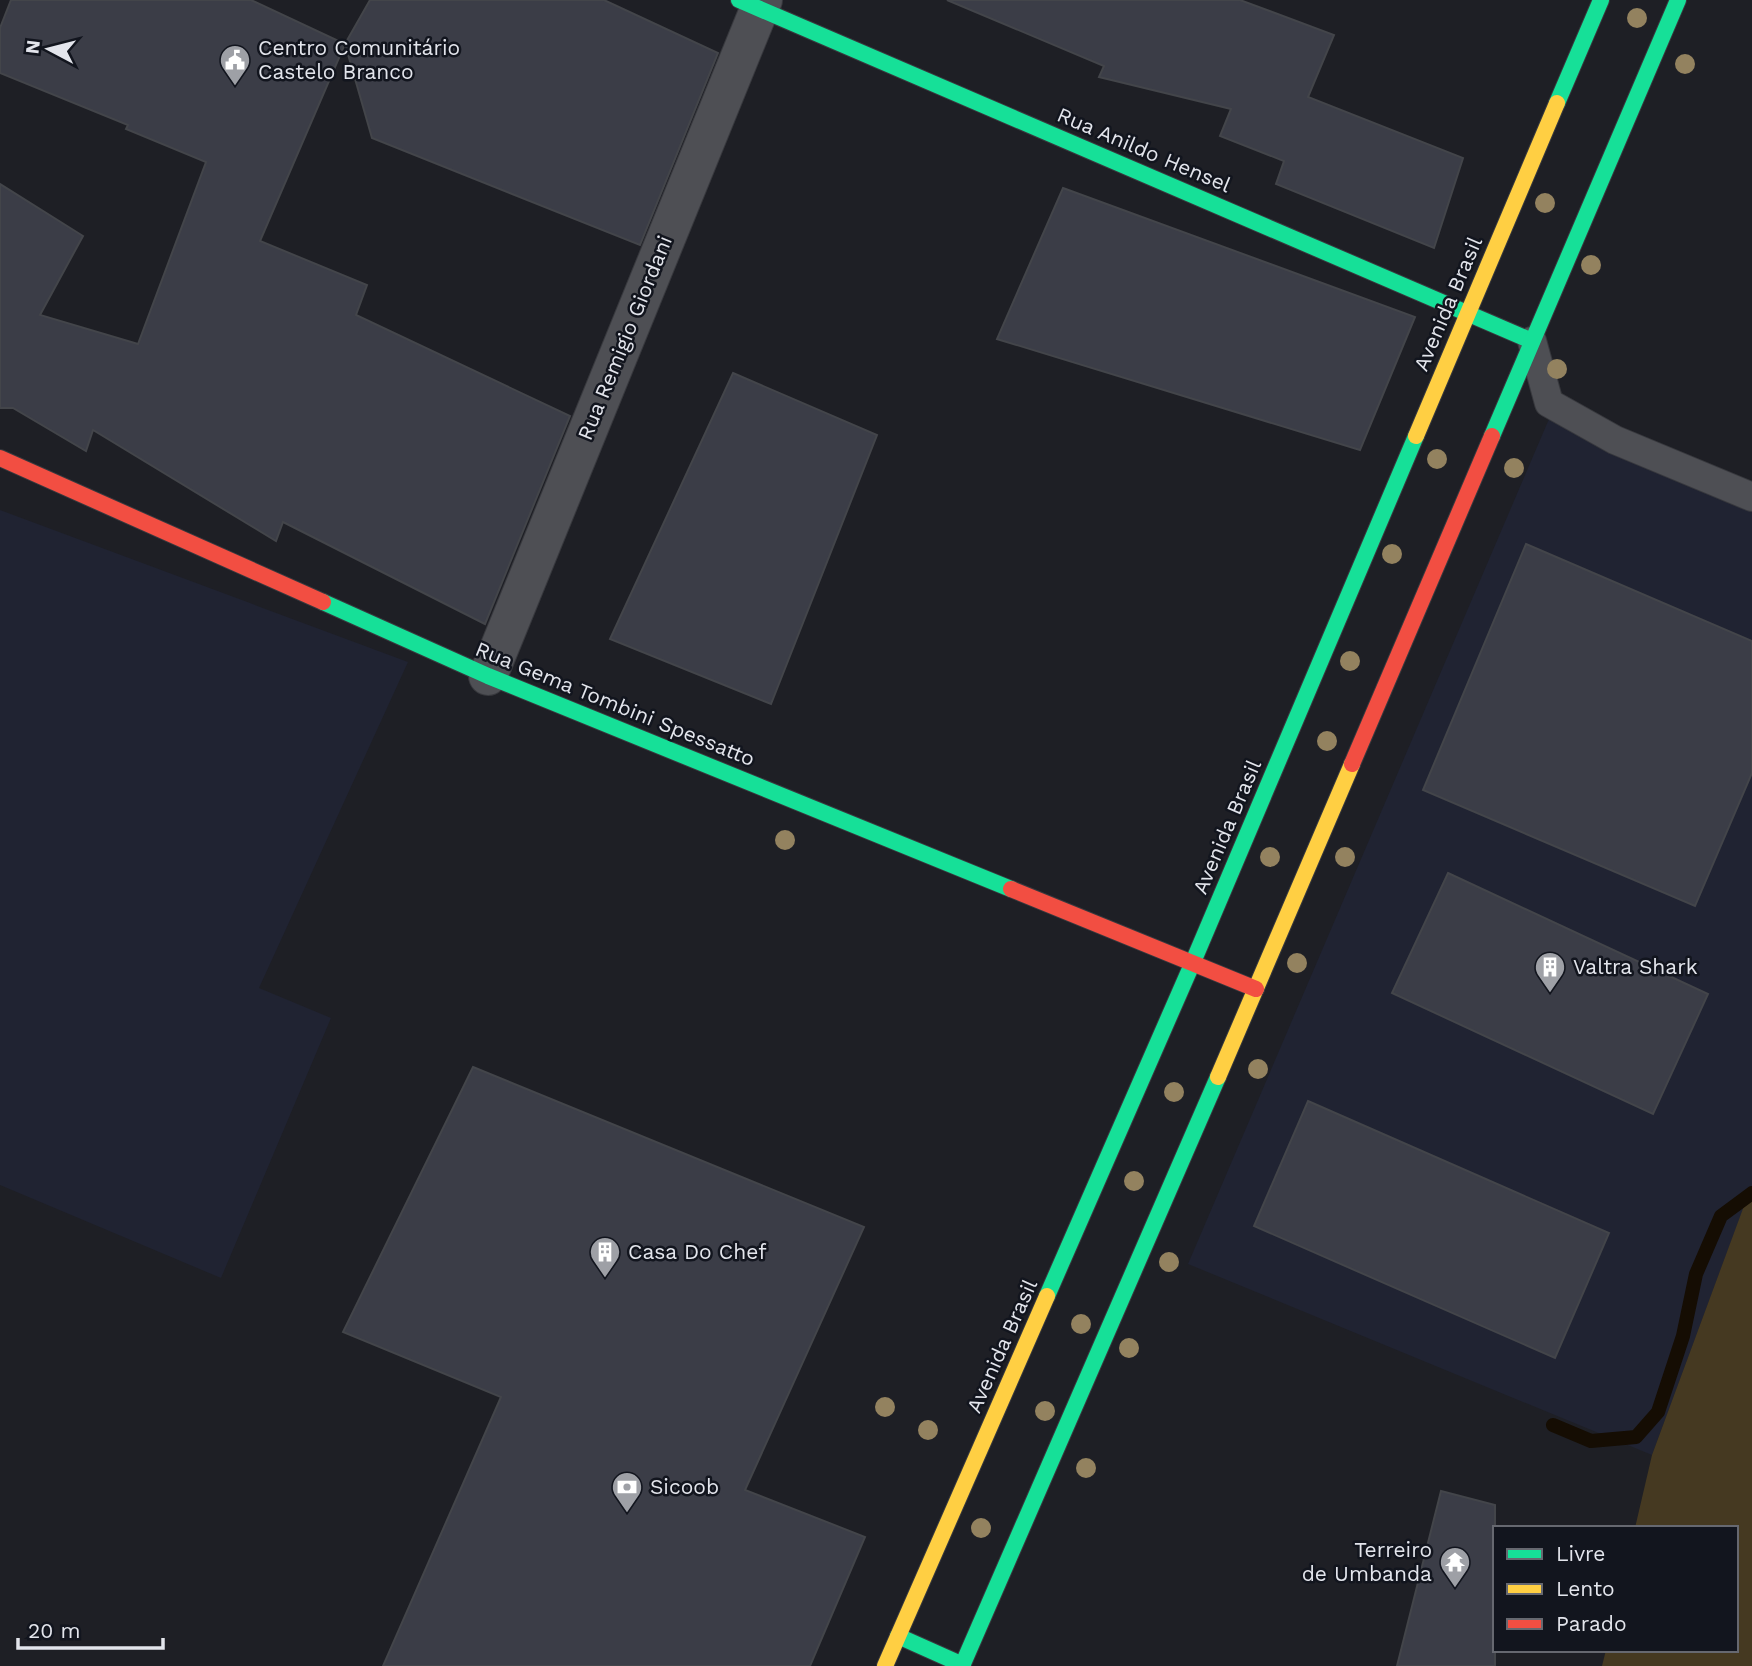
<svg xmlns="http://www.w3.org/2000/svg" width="1752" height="1666" viewBox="0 0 1752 1666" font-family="'Work Sans',sans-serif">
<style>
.built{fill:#202332}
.green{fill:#453921}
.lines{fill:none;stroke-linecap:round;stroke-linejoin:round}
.stream{stroke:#150d03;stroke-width:14}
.building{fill:#3b3d47;stroke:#43454a;stroke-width:2}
.lane-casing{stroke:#38393e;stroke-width:30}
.street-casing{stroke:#38393e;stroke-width:40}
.fast-casing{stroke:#38393e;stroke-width:18}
.slow-casing{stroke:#38393e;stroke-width:18}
.jam-casing{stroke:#38393e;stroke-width:18}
.lane{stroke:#4e4f54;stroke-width:28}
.street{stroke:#4e4f54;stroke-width:38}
.fast{stroke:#16e098;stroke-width:16}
.slow{stroke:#ffcf43;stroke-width:16}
.jam{stroke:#f24e42;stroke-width:16}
.tree{fill:#93825f}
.labels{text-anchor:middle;stroke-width:5;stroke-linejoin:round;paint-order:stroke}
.poi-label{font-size:21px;fill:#e3e5ec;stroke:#12151e;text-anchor:start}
.street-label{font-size:21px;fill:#e3e5ec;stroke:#12151e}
</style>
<rect width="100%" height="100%" fill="#1e1f25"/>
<g class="built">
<path d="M 1549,419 L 1752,507 L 1752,1194 L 1748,1196 L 1652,1455 L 1188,1264 Z"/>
<path d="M 0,510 L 408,662 L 259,988 L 331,1018 L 221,1278 L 0,1185 Z"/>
</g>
<path class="green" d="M 1752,1194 L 1752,1666 L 1602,1666 L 1606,1650 L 1736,1650 L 1736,1528 L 1635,1528 L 1652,1455 L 1748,1195 Z"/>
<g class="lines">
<path class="stream" d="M 1553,1425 L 1591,1441 L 1636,1437 L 1658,1412 L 1683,1336 L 1696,1274 L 1721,1216 L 1752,1193"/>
</g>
<g class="building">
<path d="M 11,0 L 251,0 L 345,44 L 260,241 L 367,285 L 356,315 L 570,416 L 485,624 L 283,522 L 276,541 L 93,430 L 86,451 L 13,408 L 0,408 L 0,184 L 83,236 L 40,315 L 138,344 L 206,162 L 126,129 L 128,125 L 0,73 L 0,28 Z"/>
<path d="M 370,0 L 604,0 L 718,53 L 640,245 L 372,138 L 345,44 Z"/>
<path d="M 947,0 L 1240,0 L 1334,35 L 1308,97 L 1463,158 L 1434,248 L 1276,184 L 1284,161 L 1220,136 L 1231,109 L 1099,77 L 1104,66 Z"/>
<path d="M 1063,188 L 1415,317 L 1360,450 L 997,339 Z"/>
<path d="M 733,373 L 877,435 L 771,704 L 610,639 Z"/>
<path d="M 1526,544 L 1752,641 L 1752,773 L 1695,906 L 1423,790 Z"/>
<path d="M 1448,873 L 1708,994 L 1653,1114 L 1392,993 Z"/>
<path d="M 473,1067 L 864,1227 L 745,1490 L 865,1537 L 810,1666 L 383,1666 L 501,1397 L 343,1332 Z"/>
<path d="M 1308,1101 L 1609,1233 L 1555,1358 L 1254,1226 Z"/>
<path d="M 1441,1491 L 1495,1505 L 1495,1666 L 1397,1666 Z"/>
</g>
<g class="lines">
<g class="lane-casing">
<path id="lane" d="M 1532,341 L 1549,403 L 1615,440 L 1752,497"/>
</g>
<g class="street-casing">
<path id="street" d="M 488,676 L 763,0"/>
</g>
<g class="fast-casing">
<g id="fast">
<path d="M 739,0 L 1532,341"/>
<path d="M 1557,103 L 1601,0"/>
<path d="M 1492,436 L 1678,0"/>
<path d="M 323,602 L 488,676 L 1011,889"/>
<path d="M 1047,1296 L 1193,962 L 1416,436"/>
<path d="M 898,1636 L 963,1665"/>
<path d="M 962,1666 L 1218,1077"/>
</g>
</g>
<g class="slow-casing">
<g id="slow">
<path d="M 1416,436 L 1557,103"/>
<path d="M 1218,1077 L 1352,764"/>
<path d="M 885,1666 L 1047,1296"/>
</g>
</g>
<g class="jam-casing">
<g id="jam">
<path d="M 0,458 L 323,602"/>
<path d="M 1352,764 L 1492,436"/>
<path d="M 1011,889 L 1256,989"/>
</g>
</g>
<use href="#lane" class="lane"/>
<use href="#street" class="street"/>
<use href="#fast" class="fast"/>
<use href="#slow" class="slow"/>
<use href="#jam" class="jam"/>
</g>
<g class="tree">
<circle cx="1637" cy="18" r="10"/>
<circle cx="1685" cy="64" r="10"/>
<circle cx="1545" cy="203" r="10"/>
<circle cx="1591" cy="265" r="10"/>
<circle cx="1557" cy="369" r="10"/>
<circle cx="1437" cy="459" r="10"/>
<circle cx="1514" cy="468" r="10"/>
<circle cx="1392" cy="554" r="10"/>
<circle cx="1350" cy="661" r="10"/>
<circle cx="1327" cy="741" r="10"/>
<circle cx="785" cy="840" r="10"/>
<circle cx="1270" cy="857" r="10"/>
<circle cx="1345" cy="857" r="10"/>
<circle cx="1297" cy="963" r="10"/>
<circle cx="1258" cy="1069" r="10"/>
<circle cx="1174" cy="1092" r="10"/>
<circle cx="1134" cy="1181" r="10"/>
<circle cx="1169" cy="1262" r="10"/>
<circle cx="1081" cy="1324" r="10"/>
<circle cx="1129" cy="1348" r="10"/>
<circle cx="885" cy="1407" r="10"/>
<circle cx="1045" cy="1411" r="10"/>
<circle cx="928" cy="1430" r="10"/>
<circle cx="1086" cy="1468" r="10"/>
<circle cx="981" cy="1528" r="10"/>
</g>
<defs>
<g id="civic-pin" transform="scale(1.575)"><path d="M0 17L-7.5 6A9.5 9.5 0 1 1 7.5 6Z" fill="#9ea0a6" stroke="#12151e"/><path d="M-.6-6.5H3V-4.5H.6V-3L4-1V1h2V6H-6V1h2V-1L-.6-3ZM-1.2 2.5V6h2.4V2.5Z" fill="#fff"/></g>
<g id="building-pin" transform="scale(1.575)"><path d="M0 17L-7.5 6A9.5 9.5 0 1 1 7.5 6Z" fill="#9ea0a6" stroke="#12151e"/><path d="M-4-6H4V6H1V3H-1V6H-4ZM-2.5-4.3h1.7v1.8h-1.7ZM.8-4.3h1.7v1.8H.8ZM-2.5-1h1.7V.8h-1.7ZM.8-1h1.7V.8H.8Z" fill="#fff"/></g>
<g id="bank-pin" transform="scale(1.575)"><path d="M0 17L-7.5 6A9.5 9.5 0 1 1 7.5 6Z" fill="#9ea0a6" stroke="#12151e"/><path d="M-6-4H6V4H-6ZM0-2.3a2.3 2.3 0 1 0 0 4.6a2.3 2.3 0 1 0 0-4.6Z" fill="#fff"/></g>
<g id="temple-pin" transform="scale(1.575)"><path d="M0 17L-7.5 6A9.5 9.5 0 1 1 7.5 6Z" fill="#9ea0a6" stroke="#12151e"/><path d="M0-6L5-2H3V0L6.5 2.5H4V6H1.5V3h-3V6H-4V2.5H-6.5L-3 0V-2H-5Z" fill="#fff"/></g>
</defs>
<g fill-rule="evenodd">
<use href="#civic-pin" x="235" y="60"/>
<use href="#building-pin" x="1550" y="967"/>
<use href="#building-pin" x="605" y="1252"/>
<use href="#bank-pin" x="627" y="1487"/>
<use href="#temple-pin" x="1455" y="1562"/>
</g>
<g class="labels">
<g class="poi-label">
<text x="258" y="55">Centro Comunitário<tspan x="258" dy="24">Castelo Branco</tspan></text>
<text x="1573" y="974">Valtra Shark</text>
<text x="628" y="1259">Casa Do Chef</text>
<text x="650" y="1494">Sicoob</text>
<text x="1432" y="1557" text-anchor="end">Terreiro<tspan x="1432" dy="24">de Umbanda</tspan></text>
</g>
<g class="street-label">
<text transform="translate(1144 150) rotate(23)" y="7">Rua Anildo Hensel</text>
<text transform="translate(1448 304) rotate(-67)" y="7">Avenida Brasil</text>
<text transform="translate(625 338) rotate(-68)" y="7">Rua Remigio Giordani</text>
<text transform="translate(615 704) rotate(22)" y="7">Rua Gema Tombini Spessatto</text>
<text transform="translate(1227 827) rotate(-67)" y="7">Avenida Brasil</text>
<text transform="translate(1002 1346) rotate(-66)" y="7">Avenida Brasil</text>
</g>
</g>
<rect x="1493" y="1526" width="245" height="126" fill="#12151e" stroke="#666870" stroke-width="2"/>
<rect x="1507" y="1549" width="35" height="10" fill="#16e098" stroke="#666870" stroke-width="2"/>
<text x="1556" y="1561" font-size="21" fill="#e3e5ec">Livre</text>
<rect x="1507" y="1584" width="35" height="10" fill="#ffcf43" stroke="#666870" stroke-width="2"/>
<text x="1556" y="1596" font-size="21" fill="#e3e5ec">Lento</text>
<rect x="1507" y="1619" width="35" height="10" fill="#f24e42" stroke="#666870" stroke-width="2"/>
<text x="1556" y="1631" font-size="21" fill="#e3e5ec">Parado</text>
<g transform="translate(49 49) rotate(277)" stroke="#12151e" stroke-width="5" paint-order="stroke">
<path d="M0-5L12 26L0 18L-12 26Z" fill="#e3e5ec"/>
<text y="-10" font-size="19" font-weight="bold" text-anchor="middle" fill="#e3e5ec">N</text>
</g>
<path d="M18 1638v10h145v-10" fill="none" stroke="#e3e5ec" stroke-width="3.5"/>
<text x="28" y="1638" font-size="21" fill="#e3e5ec" stroke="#12151e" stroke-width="5" paint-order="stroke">20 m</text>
</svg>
